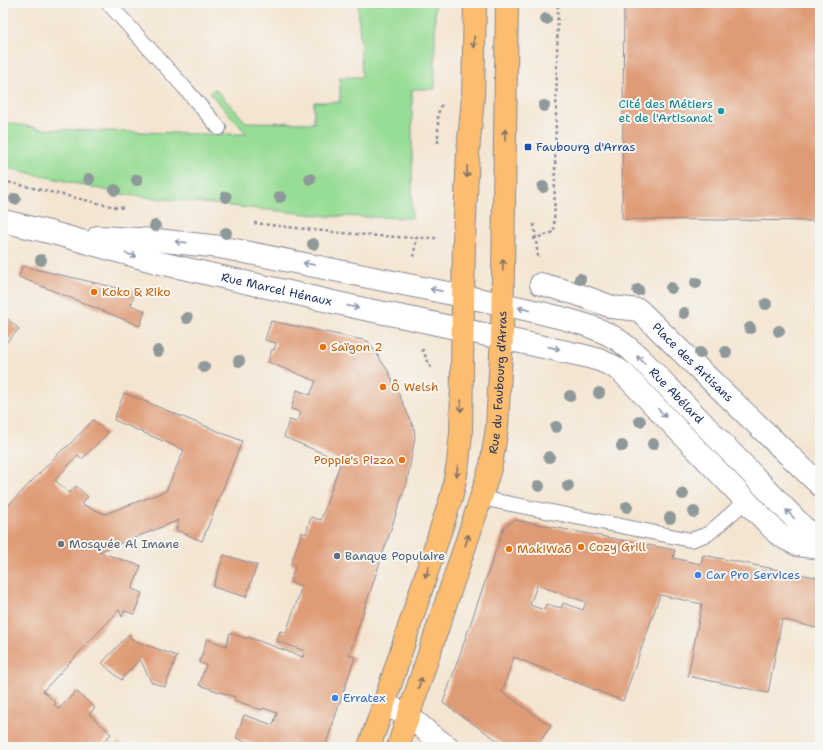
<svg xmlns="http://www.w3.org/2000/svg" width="823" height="750" viewBox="0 0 823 750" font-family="'Shantell Sans',sans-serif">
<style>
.green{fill:#98dd95;stroke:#5a867a}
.building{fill:#df9b76;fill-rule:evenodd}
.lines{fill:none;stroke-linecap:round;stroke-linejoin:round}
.service-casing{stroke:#888a98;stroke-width:16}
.pedestrian-casing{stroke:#888a98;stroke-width:24}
.minor-casing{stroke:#888a98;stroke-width:24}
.primary-casing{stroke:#888a98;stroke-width:24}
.path{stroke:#888a98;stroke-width:2.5;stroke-dasharray:3 3;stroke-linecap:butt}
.service{stroke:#fff;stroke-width:14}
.pedestrian{stroke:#fff;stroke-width:22}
.minor{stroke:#fff;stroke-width:22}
.primary{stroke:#fcbd6f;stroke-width:22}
.tree{fill:#8e9999}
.oneway{stroke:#806f66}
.oneway2{stroke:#8d97ae}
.culture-dot{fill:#0f9aa8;stroke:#f6f6f2;stroke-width:1.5}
.transit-dot{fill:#1a4fb4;stroke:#f6f6f2;stroke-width:1.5}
.food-dot{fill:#e8710a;stroke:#f6f6f2;stroke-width:1.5}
.worship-dot{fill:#6b7280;stroke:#f6f6f2;stroke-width:1.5}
.service-dot{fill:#5c6f8a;stroke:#f6f6f2;stroke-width:1.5}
.shop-dot{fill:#3f7fe0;stroke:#f6f6f2;stroke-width:1.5}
.labels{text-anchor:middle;stroke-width:4;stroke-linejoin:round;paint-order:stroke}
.culture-label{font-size:12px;fill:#0d838f;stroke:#f6f6f2;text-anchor:end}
.transit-label{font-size:12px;fill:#164399;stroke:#f6f6f2;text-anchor:start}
.street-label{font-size:12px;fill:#1b2f5e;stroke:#f6f6f2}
.food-label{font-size:12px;fill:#c56008;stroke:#f6f6f2;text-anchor:start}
.worship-label{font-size:12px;fill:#5b616d;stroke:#f6f6f2;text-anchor:start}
.service-label{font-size:12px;fill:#4e5e75;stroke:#f6f6f2;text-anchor:start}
.shop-label{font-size:12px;fill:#366cbe;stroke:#f6f6f2;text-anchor:start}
</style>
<rect width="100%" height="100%" fill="#f6f6f2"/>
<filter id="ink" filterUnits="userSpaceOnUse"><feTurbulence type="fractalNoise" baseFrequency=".025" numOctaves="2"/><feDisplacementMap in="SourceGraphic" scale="8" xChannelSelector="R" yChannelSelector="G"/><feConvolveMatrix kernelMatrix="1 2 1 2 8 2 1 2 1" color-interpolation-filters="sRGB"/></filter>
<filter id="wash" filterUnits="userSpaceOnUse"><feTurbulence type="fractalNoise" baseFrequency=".012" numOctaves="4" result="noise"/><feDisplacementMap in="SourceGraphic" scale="16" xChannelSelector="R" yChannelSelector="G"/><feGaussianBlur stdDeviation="0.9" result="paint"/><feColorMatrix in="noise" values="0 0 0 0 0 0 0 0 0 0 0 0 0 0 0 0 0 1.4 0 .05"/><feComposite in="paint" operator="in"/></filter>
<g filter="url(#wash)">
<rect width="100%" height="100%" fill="#f4e5d1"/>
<path class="green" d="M 358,3 L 435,3 L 435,89 L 412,89 L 412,218 L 327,216 L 126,195 L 3,167 L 3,122 L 44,129 L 207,134 L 247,134 L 210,93 L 215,89 L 246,122 L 314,123 L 314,102 L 340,102 L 340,77 L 362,77 Z"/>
<g id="blocks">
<g class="building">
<path d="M 624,3 L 820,3 L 820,221 L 622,219 Z"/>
<path d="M 22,266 L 135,292 L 131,305 L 145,311 L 140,326 L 19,277 Z"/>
<path d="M 3,315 L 19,329 L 3,346 Z"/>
<path d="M 271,321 L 368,341 L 388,371 L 403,403 L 414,429 L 415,437 L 406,487 L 405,487 L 349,655 L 355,657 L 325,747 L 262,747 L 236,738 L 244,715 L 273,725 L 277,713 L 263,708 L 262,710 L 234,700 L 235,697 L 199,685 L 206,665 L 199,663 L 207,639 L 226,646 L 230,633 L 247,639 L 248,637 L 303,657 L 305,651 L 277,641 L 280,631 L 286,633 L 302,586 L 290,582 L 295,566 L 291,564 L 302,532 L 306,534 L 311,517 L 321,520 L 341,461 L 284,437 L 289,420 L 297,422 L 301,412 L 291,409 L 297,390 L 310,395 L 316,381 L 268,362 L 272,349 L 274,350 L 276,343 L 265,340 Z"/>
<path d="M 124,393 L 242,441 L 202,541 L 176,530 L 179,520 L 99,552 L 141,566 L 132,589 L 142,593 L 134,614 L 124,611 L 122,617 L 119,610 L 43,691 L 56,703 L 54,705 L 59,709 L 76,691 L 95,708 L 89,714 L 111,734 L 99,747 L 3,747 L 3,511 L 62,450 L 68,446 L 93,420 L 108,433 L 82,459 L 78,455 L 55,480 L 69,493 L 76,486 L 88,497 L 81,504 L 105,514 L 166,491 L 184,450 L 114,420 Z"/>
<path d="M 515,520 L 675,550 L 673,558 L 701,564 L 703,555 L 820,578 L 820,629 L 782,619 L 768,693 L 688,676 L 702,604 L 660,595 L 623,701 L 514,657 L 502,692 L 551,726 L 536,747 L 507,747 L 443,703 L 504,527 ZM 537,585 L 586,602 L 583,610 L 563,603 L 561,608 L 546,604 L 544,610 L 530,605 Z"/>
<path d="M 224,555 L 257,565 L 246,597 L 213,587 Z"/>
<path d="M 129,634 L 132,640 L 177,656 L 165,687 L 151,682 L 140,659 L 121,680 L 102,663 Z"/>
<path d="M 119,742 L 124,747 L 114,747 Z"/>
</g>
</g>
</g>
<g filter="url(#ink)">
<use href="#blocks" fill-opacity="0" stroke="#888a98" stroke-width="1"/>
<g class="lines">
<g class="service-casing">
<g id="service">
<path d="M 108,3 L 184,87 L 219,128"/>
<path d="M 481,498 L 691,540 L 708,534 L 746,501"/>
</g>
</g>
<g class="pedestrian-casing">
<g id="pedestrian">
<path id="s1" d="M 541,284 L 577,294 L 612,307 L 639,310 L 694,364 L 820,485"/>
</g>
</g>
<g class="minor-casing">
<g id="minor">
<path id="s2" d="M 3,221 L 53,233 L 156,262 L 364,309 L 409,318 L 585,356 L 599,360 L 613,366 L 623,373 L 777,533 L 786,539 L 798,545 L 820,548"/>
<path id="s3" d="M 98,237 L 156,240 L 220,247 L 502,304 C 522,308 542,313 562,318 C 580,323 598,328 615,338 C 624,343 633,352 641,359 L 804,528 L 820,538"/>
<path d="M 384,704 L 409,716 L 431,735 L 448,747"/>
</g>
</g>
<g class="primary-casing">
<g id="primary">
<path d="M 369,747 L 384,704 L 452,495 L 458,463 L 461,433 L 464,240 L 468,152 L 473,97 L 475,3"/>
<path id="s4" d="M 398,747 L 481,498 L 491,465 L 497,428 L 498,408 L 502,338 L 507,3"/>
</g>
</g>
<g class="path">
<path d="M 438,143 L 438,114 L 442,103"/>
<path d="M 3,181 L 115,207 L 125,208"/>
<path d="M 254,223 C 314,230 375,238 436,238"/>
<path d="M 534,224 L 538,257"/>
<path d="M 533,239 L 554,232 L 558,3"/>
<path d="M 414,257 L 416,238"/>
<path d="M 422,349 L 432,370"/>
</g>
<use href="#service" class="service"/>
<use href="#pedestrian" class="pedestrian"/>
<use href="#minor" class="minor"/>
<use href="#primary" class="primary"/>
</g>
<g class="tree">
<circle cx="546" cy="19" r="6"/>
<circle cx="544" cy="106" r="6"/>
<circle cx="89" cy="179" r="6"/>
<circle cx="310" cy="179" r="6"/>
<circle cx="137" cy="180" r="6"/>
<circle cx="543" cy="187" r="6"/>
<circle cx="115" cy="190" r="6"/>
<circle cx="226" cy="197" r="6"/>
<circle cx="280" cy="197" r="6"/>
<circle cx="15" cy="199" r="6"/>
<circle cx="155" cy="226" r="6"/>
<circle cx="226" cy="233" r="6"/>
<circle cx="313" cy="244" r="6"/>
<circle cx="41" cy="260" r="6"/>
<circle cx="580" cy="279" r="6"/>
<circle cx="696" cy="283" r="6"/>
<circle cx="671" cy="288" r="6"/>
<circle cx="638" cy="290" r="6"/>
<circle cx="766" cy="304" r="6"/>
<circle cx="684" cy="313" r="6"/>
<circle cx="187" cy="318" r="6"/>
<circle cx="750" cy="328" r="6"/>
<circle cx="779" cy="331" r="6"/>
<circle cx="158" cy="351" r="6"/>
<circle cx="726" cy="352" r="6"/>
<circle cx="700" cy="353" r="6"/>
<circle cx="239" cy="361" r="6"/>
<circle cx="204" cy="367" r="6"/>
<circle cx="599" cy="393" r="6"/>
<circle cx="570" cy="396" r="6"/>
<circle cx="640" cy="421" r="6"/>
<circle cx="556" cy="427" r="6"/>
<circle cx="653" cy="444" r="6"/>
<circle cx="622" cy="446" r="6"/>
<circle cx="549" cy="457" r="6"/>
<circle cx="539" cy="486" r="6"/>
<circle cx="568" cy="486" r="6"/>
<circle cx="683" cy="494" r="6"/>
<circle cx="627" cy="507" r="6"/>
<circle cx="694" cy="512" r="6"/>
<circle cx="670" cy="518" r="6"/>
</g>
<defs><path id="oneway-shaft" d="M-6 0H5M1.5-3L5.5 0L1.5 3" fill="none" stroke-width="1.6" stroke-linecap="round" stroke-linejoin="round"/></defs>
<g class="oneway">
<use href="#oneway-shaft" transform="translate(474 42) rotate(91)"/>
<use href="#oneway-shaft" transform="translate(505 135) rotate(-89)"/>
<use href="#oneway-shaft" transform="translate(467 172) rotate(93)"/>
<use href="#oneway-shaft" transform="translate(503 265) rotate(-89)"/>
<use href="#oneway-shaft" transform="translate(461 406) rotate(91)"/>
<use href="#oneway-shaft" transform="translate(457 471) rotate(99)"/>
<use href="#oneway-shaft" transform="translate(467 540) rotate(-72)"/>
<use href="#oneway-shaft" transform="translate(427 572) rotate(108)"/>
<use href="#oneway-shaft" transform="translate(420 683) rotate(-72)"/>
</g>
<g class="oneway2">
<use href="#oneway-shaft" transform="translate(181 242) rotate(-174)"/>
<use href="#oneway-shaft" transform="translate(131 255) rotate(16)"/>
<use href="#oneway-shaft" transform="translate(309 264) rotate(-169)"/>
<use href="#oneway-shaft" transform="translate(436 290) rotate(-169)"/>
<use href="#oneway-shaft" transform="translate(353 307) rotate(13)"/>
<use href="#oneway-shaft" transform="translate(524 309) rotate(-167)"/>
<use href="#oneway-shaft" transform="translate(554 348) rotate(13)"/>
<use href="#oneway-shaft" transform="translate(641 360) rotate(-136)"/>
<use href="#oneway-shaft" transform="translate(662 413) rotate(46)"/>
<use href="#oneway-shaft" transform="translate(790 514) rotate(-134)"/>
</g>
</g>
<circle class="culture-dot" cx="721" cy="111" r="4"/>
<rect class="transit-dot" x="524" y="143" width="8" height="8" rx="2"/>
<g class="food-dot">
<circle cx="94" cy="292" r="4"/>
<circle cx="323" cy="347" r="4"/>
<circle cx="383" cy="387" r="4"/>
<circle cx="402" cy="460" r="4"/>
<circle cx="581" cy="547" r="4"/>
<circle cx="509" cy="549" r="4"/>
</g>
<circle class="worship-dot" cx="61" cy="544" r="4"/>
<circle class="service-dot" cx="337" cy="556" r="4"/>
<g class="shop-dot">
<circle cx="698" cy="575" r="4"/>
<circle cx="335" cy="698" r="4"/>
</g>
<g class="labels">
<g class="culture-label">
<text x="713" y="108">Cité des Métiers<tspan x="713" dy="14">et de l'Artisanat</tspan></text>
</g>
<g class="transit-label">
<text x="536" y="151">Faubourg d'Arras</text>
</g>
<g class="street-label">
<text dy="4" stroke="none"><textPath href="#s2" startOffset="282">Rue Marcel Hénaux</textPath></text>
<text dy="4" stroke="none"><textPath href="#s1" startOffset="177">Place des Artisans</textPath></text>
<text dy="4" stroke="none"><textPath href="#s4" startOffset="380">Rue du Faubourg d'Arras</textPath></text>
<text dy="4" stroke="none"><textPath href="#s3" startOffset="613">Rue Abélard</textPath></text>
</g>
<g class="food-label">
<text x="102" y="296">Koko &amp; Riko</text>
<text x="331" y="351">Saïgon 2</text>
<text x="391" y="391">Ô Welsh</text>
<text x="394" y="464" text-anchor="end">Poppie's Pizza</text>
<text x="589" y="551">Cozy Grill</text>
<text x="517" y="553">MakiWaō</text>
</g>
<g class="worship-label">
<text x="69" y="548">Mosquée Al Imane</text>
</g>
<g class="service-label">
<text x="345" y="560">Banque Populaire</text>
</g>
<g class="shop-label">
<text x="706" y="579">Car Pro Services</text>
<text x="343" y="702">Erratex</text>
</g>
</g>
<rect width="823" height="750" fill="none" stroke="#f6f6f2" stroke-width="16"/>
</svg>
